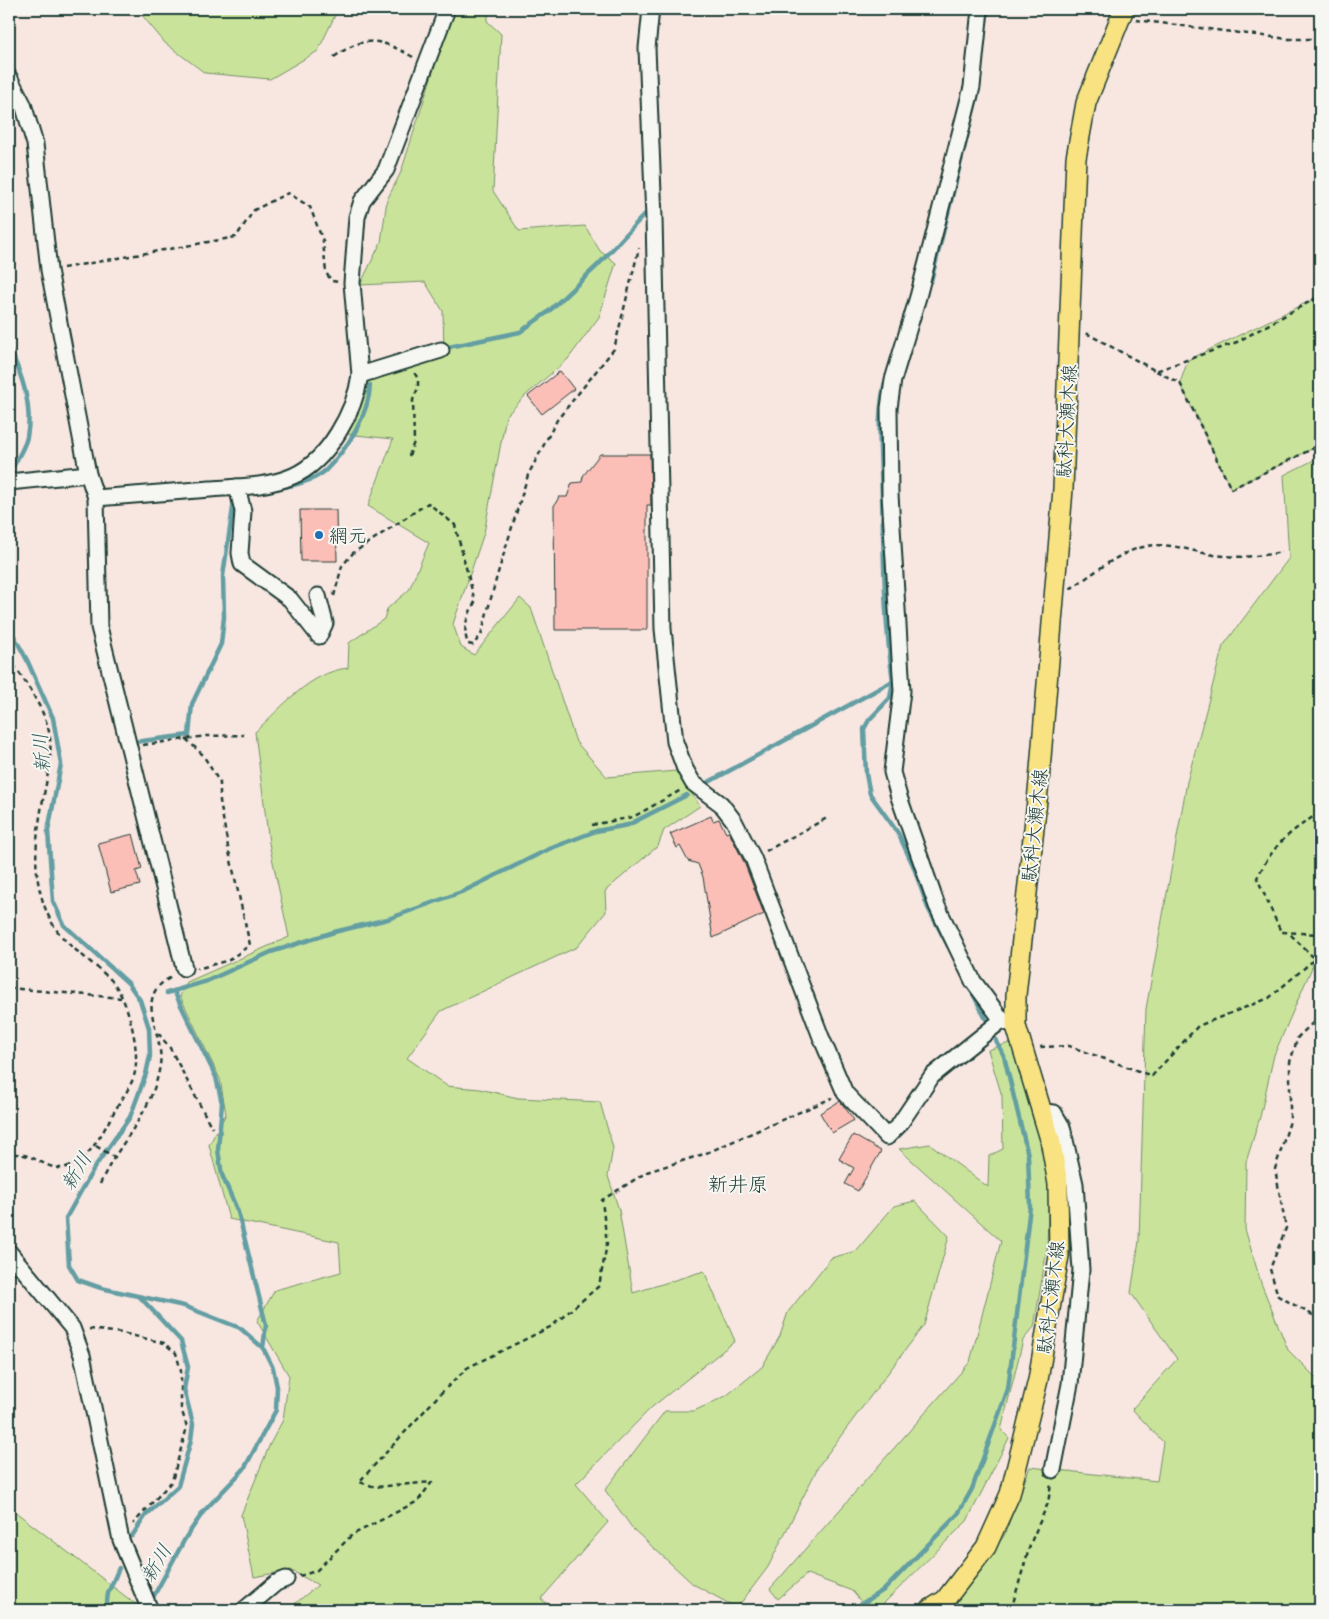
<svg xmlns="http://www.w3.org/2000/svg" width="1329" height="1619" viewBox="0 0 1329 1619" font-family="Itim,'Klee One',sans-serif">
<style>
.green{fill:#c9e49a;stroke:#749067}
.lines{fill:none;stroke-linecap:round;stroke-linejoin:round}
.stream{stroke:#639ea3;stroke-width:4.5}
.building{fill:#fbbfb8;stroke:#1f3d34}
.minor-casing{stroke:#1f3d34;stroke-width:19}
.major-casing{stroke:#1f3d34;stroke-width:22}
.path{stroke:#1f3d34;stroke-width:2.5;stroke-dasharray:5 4;stroke-linecap:butt}
.minor{stroke:#f6f6f2;stroke-width:15}
.major{stroke:#f8e281;stroke-width:19}
.poi-dot{fill:#1f6fb2;stroke:#f6f6f2;stroke-width:2}
.labels{text-anchor:middle;stroke-width:4;stroke-linejoin:round;paint-order:stroke}
.street-label{font-size:19px;fill:#1f3d34;stroke:#f6f6f2}
.poi-label{font-size:19px;fill:#1f3d34;stroke:#f6f6f2;text-anchor:start}
.water-label{font-size:20px;font-style:italic;fill:#365d59;stroke:#f6f6f2}
.neighbourhood-label{font-size:20px;fill:#1f3d34;stroke:#f6f6f2}
</style>
<rect width="100%" height="100%" fill="#f8e6e1"/>
<filter id="ink" filterUnits="userSpaceOnUse"><feTurbulence type="fractalNoise" baseFrequency=".02" numOctaves="2"/><feDisplacementMap in="SourceGraphic" scale="10" xChannelSelector="R" yChannelSelector="G"/><feConvolveMatrix kernelMatrix="1 2 1 2 8 2 1 2 1" color-interpolation-filters="sRGB"/></filter>
<g filter="url(#ink)">
<g class="green">
<path d="M 137,9 L 338,9 L 318,51 L 270,79 L 205,73 L 165,43 Z"/>
<path d="M 453,9 L 490,9 L 487,21 L 501,34 L 493,191 L 519,231 L 585,226 L 600,251 L 616,263 L 599,317 L 568,359 L 526,395 L 506,416 L 484,533 L 453,624 L 461,647 L 474,655 L 520,598 L 531,608 L 576,742 L 607,777 L 676,771 L 700,806 L 664,830 L 658,846 L 605,891 L 606,912 L 577,947 L 441,1011 L 407,1058 L 447,1086 L 480,1089 L 518,1098 L 600,1102 L 613,1148 L 608,1176 L 619,1210 L 633,1293 L 704,1271 L 735,1341 L 652,1407 L 576,1484 L 608,1522 L 541,1599 L 556,1610 L 291,1610 L 291,1607 L 318,1585 L 290,1570 L 254,1577 L 241,1515 L 270,1444 L 283,1420 L 289,1376 L 257,1321 L 275,1290 L 341,1272 L 339,1242 L 229,1219 L 209,1145 L 226,1114 L 220,1079 L 180,996 L 187,982 L 289,937 L 269,843 L 255,732 C 282,707 310,672 348,668 L 349,643 L 384,619 L 387,609 L 409,590 L 429,543 L 368,506 L 393,439 L 347,434 L 365,377 L 444,352 L 443,311 L 425,282 L 360,285 L 381,242 L 387,200 L 401,172 Z"/>
<path d="M 1320,296 L 1320,445 L 1231,489 L 1180,383 L 1188,360 Z"/>
<path d="M 1320,457 L 1320,949 L 1274,1055 L 1260,1117 L 1246,1162 L 1245,1229 L 1261,1283 L 1288,1350 L 1320,1382 L 1320,1610 L 945,1610 L 1004,1536 L 1030,1467 L 1157,1481 L 1163,1442 L 1132,1409 L 1177,1359 L 1131,1293 L 1139,1241 L 1146,1009 L 1187,782 L 1223,646 L 1289,558 L 1284,475 Z"/>
<path d="M 1012,1042 L 1028,1091 L 1049,1179 L 1047,1248 L 1034,1327 L 1023,1340 L 1001,1430 L 1009,1438 L 967,1521 L 877,1610 L 868,1610 L 852,1591 L 807,1574 L 778,1599 L 770,1589 L 970,1362 L 1001,1241 L 899,1149 L 930,1144 L 988,1187 L 989,1156 L 1003,1149 L 1002,1096 L 988,1050 Z"/>
<path d="M 915,1201 L 949,1236 L 924,1325 L 819,1465 L 768,1567 L 737,1608 L 693,1584 L 633,1529 L 605,1490 L 665,1411 L 694,1411 L 726,1396 L 762,1367 L 780,1336 L 788,1312 L 831,1258 L 856,1251 L 894,1206 Z"/>
<path d="M 9,1507 L 138,1606 L 138,1610 L 9,1610 Z"/>
</g>
<g class="lines">
<g class="stream">
<path d="M 986,22 L 987,9"/>
<path d="M 924,284 L 931,281 L 977,97"/>
<path d="M 9,348 C 22,375 33,406 27,437 C 24,450 14,463 9,475"/>
<path d="M 444,348 L 520,332 L 548,312 L 598,265 L 644,215"/>
<path d="M 887,375 C 875,413 881,457 882,497 C 884,558 884,620 893,681 L 890,698 L 869,720 L 864,729 L 866,774 L 870,794 L 898,833 L 913,865 L 928,908 L 948,946"/>
<path d="M 279,488 C 294,485 314,481 326,470 C 347,449 369,415 370,385"/>
<path d="M 9,627 L 27,660 L 53,718 L 61,764 L 48,831 L 53,901 L 64,925 L 128,983 L 140,1000 L 149,1028 L 150,1056 L 146,1074 L 130,1117 L 94,1168 L 66,1218 L 69,1265 L 78,1280 L 101,1288 L 184,1306 L 240,1328 L 263,1348 L 273,1368 L 277,1387 L 276,1410 L 244,1469 L 204,1511 L 186,1537 L 151,1601"/>
<path d="M 134,742 L 189,735 L 192,704 L 221,644 L 224,617 L 223,576 L 234,501"/>
<path d="M 707,783 L 893,681"/>
<path d="M 970,988 L 989,1025"/>
<path d="M 174,991 L 216,1077 L 222,1103 L 218,1150 L 222,1175 L 238,1212 L 266,1325 L 263,1348"/>
<path d="M 167,993 L 207,981 L 271,952 L 334,932 L 388,919 L 464,891 L 549,849 L 596,831 L 628,825 L 687,795"/>
<path d="M 132,1536 L 146,1515 L 178,1486 L 191,1440 L 193,1424 L 184,1389 L 188,1367 L 181,1341 L 140,1297"/>
<path d="M 106,1610 L 108,1593 L 119,1568"/>
<path d="M 852,1610 L 885,1589 L 958,1514 L 972,1489 L 1008,1389 L 1030,1206 L 1028,1155 L 1004,1056 L 996,1040"/>
</g>
</g>
<g class="building">
<path d="M 560,371 L 574,389 L 542,414 L 528,396 Z"/>
<path d="M 600,454 L 650,454 L 651,505 L 647,505 L 647,630 L 555,630 L 554,506 L 559,497 L 567,497 L 572,483 L 582,482 L 583,476 Z"/>
<path d="M 300,510 L 336,510 L 337,561 L 301,561 Z"/>
<path d="M 711,816 L 713,821 L 719,819 L 726,833 L 729,832 L 744,862 L 764,914 L 713,938 L 703,877 L 698,864 L 688,861 L 680,846 L 677,848 L 670,834 Z"/>
<path d="M 133,834 L 142,869 L 136,871 L 140,885 L 111,892 L 98,843 Z"/>
<path d="M 840,1101 L 854,1120 L 832,1133 L 820,1113 Z"/>
<path d="M 853,1135 L 881,1151 L 858,1191 L 845,1184 L 854,1168 L 839,1159 Z"/>
</g>
<g class="lines">
<g class="minor-casing">
<g id="minor">
<path d="M 651,9 L 647,48 L 654,218 L 663,629 L 675,742 L 685,769 L 693,783 L 721,804 L 734,821 L 753,858 L 821,1037 L 845,1093 L 887,1137 L 899,1125 L 932,1076 L 1002,1020"/>
<path d="M 980,9 L 972,87 L 918,297 L 893,380 L 889,408 L 890,494 L 902,691 L 892,772 L 899,797 L 937,906 L 973,981 L 1002,1020 L 1011,1024"/>
<path d="M 9,77 L 23,104 L 35,144 L 49,270 L 88,474 L 96,498 L 99,627 L 184,968"/>
<path d="M 360,375 L 441,350"/>
<path d="M 9,482 L 88,474"/>
<path d="M 237,487 L 243,511 L 240,553 L 242,564 L 290,599 L 319,636 L 325,623 L 318,596"/>
<path d="M 96,498 C 134,495 172,492 210,489 C 237,487 268,487 293,476 C 328,461 355,411 360,375 L 352,283 L 357,217 L 362,201 L 386,170 L 447,9"/>
<path d="M 1043,1112 L 1054,1113 L 1062,1127 L 1075,1184 L 1081,1270 L 1070,1384 L 1053,1470"/>
<path d="M 9,1252 L 72,1328 L 82,1355 L 121,1540 L 150,1610"/>
<path d="M 244,1610 L 276,1583 L 286,1579"/>
</g>
</g>
<g class="major-casing">
<path id="major" d="M 929,1610 L 945,1600 L 986,1547 L 1010,1494 L 1038,1380 L 1059,1256 L 1058,1184 L 1050,1139 L 1016,1026 L 1016,995 L 1039,782 L 1063,489 L 1076,158 L 1086,103 L 1124,9"/>
</g>
<g class="path">
<path d="M 1136,20 L 1288,39 L 1320,39"/>
<path d="M 334,57 C 366,34 381,39 413,57"/>
<path d="M 63,268 L 236,237 L 254,210 L 288,193 L 310,207 L 323,241 L 326,273 L 332,281 L 338,282"/>
<path d="M 1086,333 L 1156,371 L 1237,342 L 1320,296"/>
<path d="M 1156,371 L 1180,383 L 1231,489 L 1320,445"/>
<path d="M 409,456 L 414,442 L 413,400 L 418,388 L 418,379 L 414,372"/>
<path d="M 1070,589 C 1092,575 1117,553 1143,547 C 1168,541 1189,551 1214,555 C 1238,558 1258,557 1282,552"/>
<path d="M 334,596 L 342,566 L 353,553 L 428,503 L 455,525 L 475,602 C 467,617 462,628 468,644 L 473,645 L 481,635 L 484,624 L 497,576 L 528,475 L 557,420 L 614,349 L 639,248"/>
<path d="M 9,657 C 23,680 47,710 50,738 C 52,761 46,782 42,805 C 37,833 33,863 40,891 C 52,940 74,946 108,977 C 127,993 140,1047 135,1072 C 132,1086 121,1100 114,1112 C 102,1133 91,1159 66,1167 C 48,1173 31,1149 9,1155"/>
<path d="M 186,739 L 203,755 L 220,783 L 220,801 L 228,847 L 250,945 L 229,960 L 197,969"/>
<path d="M 143,745 L 206,736 L 244,735"/>
<path d="M 1320,812 C 1288,834 1275,842 1257,878 L 1281,932 L 1320,934"/>
<path d="M 592,825 L 633,817 L 681,790"/>
<path d="M 766,851 L 827,818"/>
<path d="M 9,988 L 121,998"/>
<path d="M 1320,1016 L 1298,1037 L 1290,1062 L 1290,1121 L 1275,1169 L 1286,1228 L 1270,1269 L 1278,1296 L 1320,1319"/>
<path d="M 158,1033 L 170,1048 L 212,1128"/>
<path d="M 1040,1047 L 1069,1046 L 1152,1076 L 1198,1026 L 1269,998 L 1315,959 L 1288,932"/>
<path d="M 96,1146 L 116,1158"/>
<path d="M 100,1184 C 118,1143 153,1113 160,1065 C 165,1033 131,996 172,977"/>
<path d="M 89,1329 L 122,1333 L 164,1343 L 176,1353 L 181,1371 L 181,1408 L 187,1427 L 172,1481 L 133,1524"/>
<path d="M 299,1576 L 316,1571 L 352,1535 L 418,1501 L 432,1482 L 376,1487 L 359,1482 L 440,1394 L 467,1368 L 552,1326 L 599,1286 L 607,1244 L 602,1200 L 647,1172 L 704,1154 L 832,1098"/>
<path d="M 1011,1610 L 1031,1542 L 1048,1503 L 1051,1484"/>
</g>
<use href="#minor" class="minor"/>
<use href="#major" class="major"/>
</g>
</g>
<circle class="poi-dot" cx="319" cy="535" r="5"/>
<g class="labels">
<g class="street-label">
<text transform="translate(1066 421) rotate(-87)" y="7">駄科大瀬木線</text>
<text transform="translate(1034 825) rotate(-84)" y="7">駄科大瀬木線</text>
<text transform="translate(1050 1297) rotate(-83)" y="7">駄科大瀬木線</text>
</g>
<g class="poi-label">
<text x="329" y="542">網元</text>
</g>
<g class="water-label">
<text transform="translate(41 753) rotate(-94)" y="7">新川</text>
<text transform="translate(76 1171) rotate(-59)" y="7">新川</text>
<text transform="translate(156 1563) rotate(-59)" y="7">新川</text>
</g>
<g class="neighbourhood-label">
<text x="738" y="1191">新井原</text>
</g>
</g>
<rect width="1329" height="1619" fill="none" stroke="#f6f6f2" stroke-width="30"/>
<rect x="15" y="15" width="1299" height="1589" fill="none" stroke="#1f3d34" stroke-width="2" filter="url(#ink)"/>
</svg>
